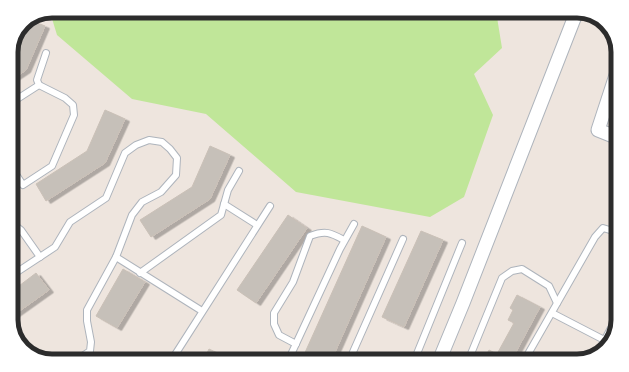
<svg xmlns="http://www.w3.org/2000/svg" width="629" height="372" viewBox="0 0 629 372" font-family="'IBM Plex Sans',sans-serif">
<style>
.green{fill:#c0e699}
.building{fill:#c6c0b9;stroke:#cac0b7;filter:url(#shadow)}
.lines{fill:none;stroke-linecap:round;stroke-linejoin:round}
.lane-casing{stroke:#aeb4bc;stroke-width:8}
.street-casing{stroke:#aeb4bc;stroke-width:15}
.lane{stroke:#fff;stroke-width:6}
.street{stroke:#fff;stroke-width:13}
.rim{fill:none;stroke:#2c2c2c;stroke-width:5}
</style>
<defs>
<filter id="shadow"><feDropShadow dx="4.5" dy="2.5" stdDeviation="0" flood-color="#0004"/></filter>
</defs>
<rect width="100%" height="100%" fill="#eee5de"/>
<path class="green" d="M 52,11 L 496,11 L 502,48 L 474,74 L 493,115 L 464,197 L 430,217 L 296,192 L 206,114 L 132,99 L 57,35 L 50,12 Z"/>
<g class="building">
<path d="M 30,20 L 45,26 L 26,70 L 11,80 L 11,50 L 23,23 Z"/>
<path d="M 105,110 L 125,119 L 105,163 L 46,201 L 36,184 L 87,151 Z"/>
<path d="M 210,146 L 230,155 L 210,199 L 151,237 L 140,220 L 192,187 Z"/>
<path d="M 288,215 L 307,228 L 256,303 L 237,290 Z"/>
<path d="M 362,226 L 386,237 L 331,361 L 312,361 L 303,357 Z"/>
<path d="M 421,231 L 443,240 L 404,327 L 382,317 Z"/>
<path d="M 123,269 L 145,282 L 117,328 L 96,316 Z"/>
<path d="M 36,273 L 49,290 L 11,317 L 11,292 Z"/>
<path d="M 517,295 L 540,307 L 511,361 L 483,361 L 489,350 L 497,354 L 514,323 L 508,320 L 513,310 L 510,308 Z"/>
<path d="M 209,349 L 230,359 L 229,361 L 203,361 Z"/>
</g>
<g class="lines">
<g class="lane-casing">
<g id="lane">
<path d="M 39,85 L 37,80 L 46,53"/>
<path d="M 11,103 L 39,85"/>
<path d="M 11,167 L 23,185 L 52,166 L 74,115 L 73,105 L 65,98 L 39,85"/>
<path d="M 224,204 L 257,225"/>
<path d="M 11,222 L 21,230 L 40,257"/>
<path d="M 116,257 L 202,311"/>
<path d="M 11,266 L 16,273"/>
<path d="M 140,273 L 221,215 L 228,190 L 239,171"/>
<path d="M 11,276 L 55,247 L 70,222 L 106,198 L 125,153 L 136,145 L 149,140 L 162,142 L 170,149 L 177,158 L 176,175 L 161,192 L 142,202 L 132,215 L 116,257 L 87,310 L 87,321 L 91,342 L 90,351 L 75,361"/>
<path d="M 552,313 L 610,343"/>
<path d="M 296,344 L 279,335 L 274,324 L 274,313 L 293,282 L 310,236 C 326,230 331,233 344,240"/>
<path d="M 596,356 L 618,315"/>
<path d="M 171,361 L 270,206"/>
<path d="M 288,361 L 340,249 L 354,224"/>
<path d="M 349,361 L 403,239"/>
<path d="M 414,361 L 462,243"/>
<path d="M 468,361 L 502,278 L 512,271 L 522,269 L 549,286 L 557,303"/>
<path d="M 524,361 L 595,237 L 603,228 L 613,231 L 618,235"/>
</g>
</g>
<g class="street-casing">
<g id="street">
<path d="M 618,69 L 598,130 L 618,138"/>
<path d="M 439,361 L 463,303 L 577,11"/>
</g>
</g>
<use href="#lane" class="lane"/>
<use href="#street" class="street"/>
</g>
<path d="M0 0H629V372H0ZM52 18H577A34 34 0 0 1 611 52V320A34 34 0 0 1 577 354H52A34 34 0 0 1 18 320V52A34 34 0 0 1 52 18Z" fill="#fff" fill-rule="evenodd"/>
<path class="rim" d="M52 18H577A34 34 0 0 1 611 52V320A34 34 0 0 1 577 354H52A34 34 0 0 1 18 320V52A34 34 0 0 1 52 18Z"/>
</svg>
